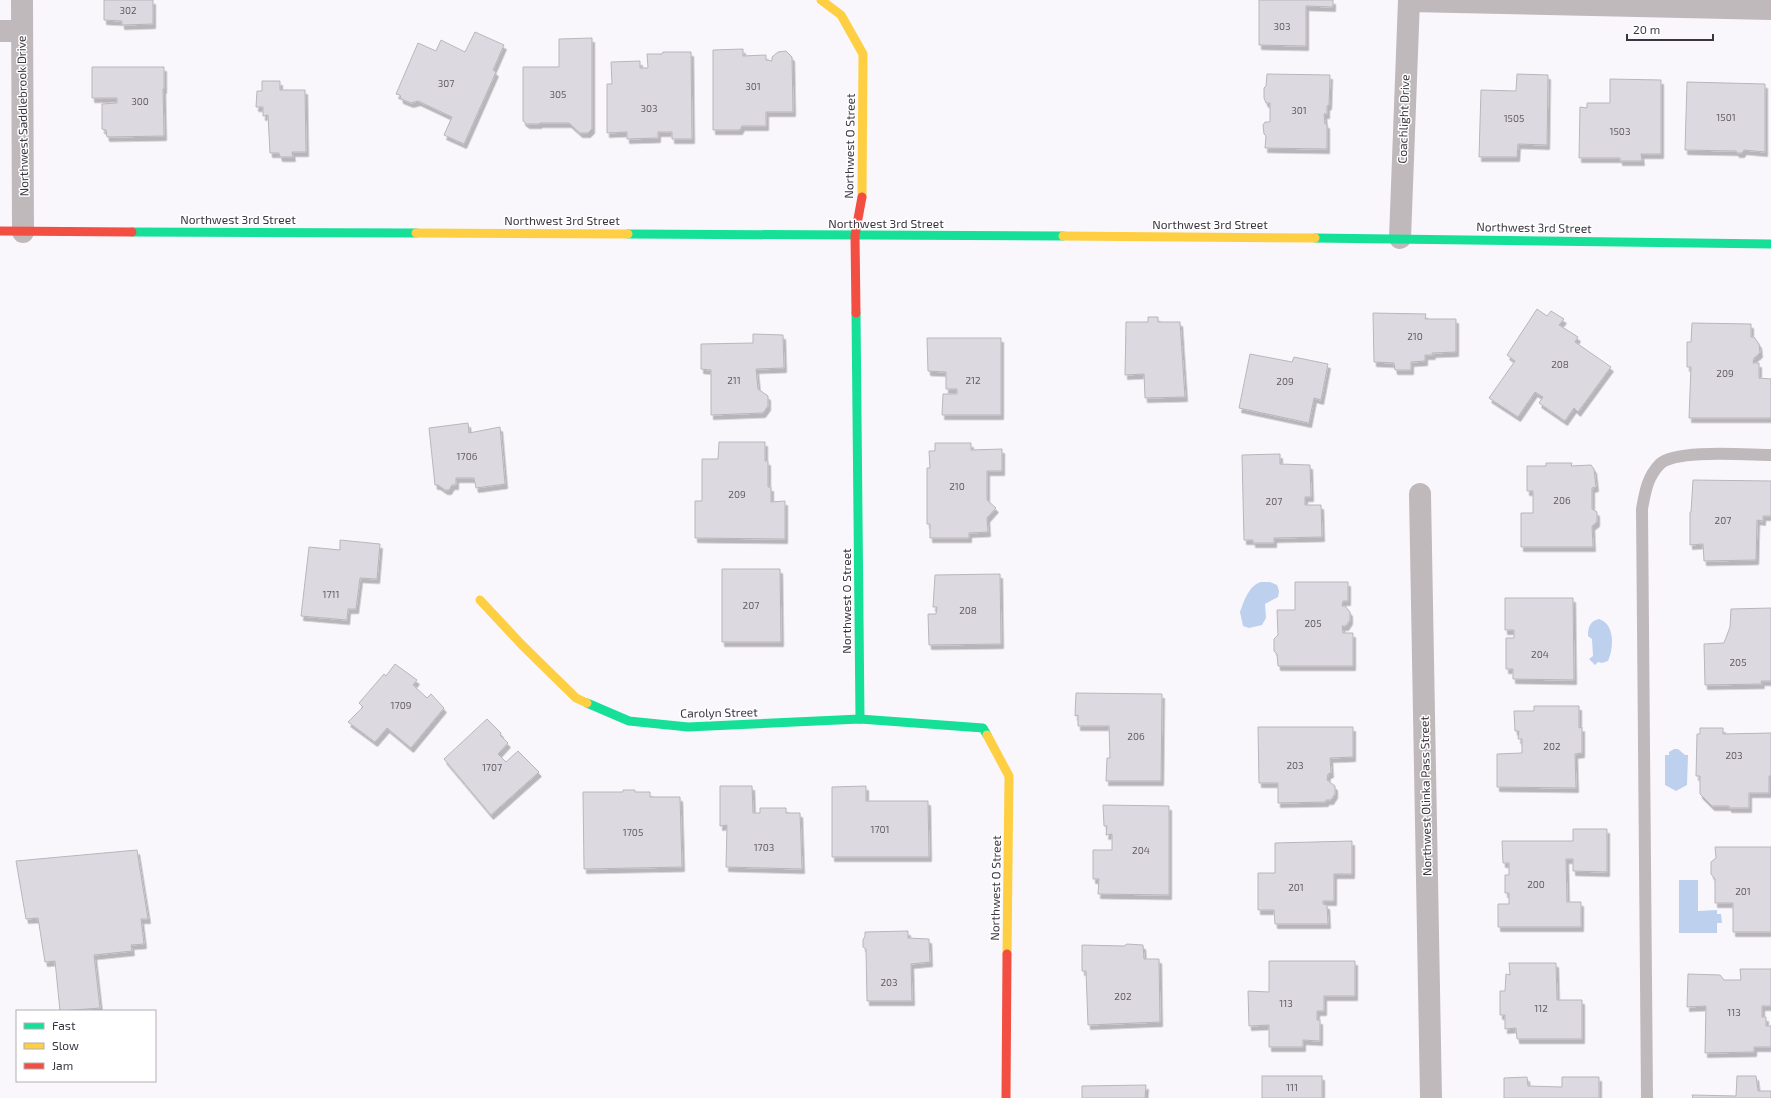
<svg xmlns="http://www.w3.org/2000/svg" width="1771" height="1098" viewBox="0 0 1771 1098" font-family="'Exo 2',sans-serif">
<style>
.water{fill:#bdd0ed}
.building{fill:#ddd9e0;stroke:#b9b5bc;filter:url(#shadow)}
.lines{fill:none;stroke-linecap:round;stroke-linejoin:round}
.lane{stroke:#c0b9bb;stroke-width:12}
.street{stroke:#c0b9bb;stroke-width:22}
.fast{stroke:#16e098;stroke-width:9}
.slow{stroke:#ffcf43;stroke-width:9}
.jam{stroke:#f24e42;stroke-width:9}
.labels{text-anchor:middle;stroke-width:3;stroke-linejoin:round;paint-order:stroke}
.number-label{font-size:10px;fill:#645e68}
.street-label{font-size:12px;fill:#3b3540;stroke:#fff}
</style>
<defs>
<filter id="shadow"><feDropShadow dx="2.5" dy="4.5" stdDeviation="0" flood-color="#0004"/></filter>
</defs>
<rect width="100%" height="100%" fill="#faf7fc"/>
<g class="water">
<path d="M 1261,582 L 1270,582 L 1277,585 L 1279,591 L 1278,597 L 1265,604 L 1266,618 L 1262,625 L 1249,628 L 1243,626 L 1240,612 C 1244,601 1249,585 1261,582 Z"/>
<path d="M 1599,619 C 1615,624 1614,648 1608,661 L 1602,663 L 1598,662 L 1595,665 L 1589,659 L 1593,656 L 1592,639 L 1588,636 C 1588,627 1590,621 1599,619 Z"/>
<path d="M 1674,749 L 1678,749 L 1685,755 L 1688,755 L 1687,785 L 1676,791 L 1665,785 L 1665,755 L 1669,755 L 1669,752 Z"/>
<path d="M 1679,880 L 1698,880 L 1698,911 L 1717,910 L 1717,914 L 1721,914 L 1722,923 L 1717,923 L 1717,933 L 1679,933 Z"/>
</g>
<g class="building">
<path d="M 104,0 L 153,0 L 153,24 L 122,25 L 122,21 L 104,20 Z"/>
<path d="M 1259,0 L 1333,0 L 1333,7 L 1306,6 L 1306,46 L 1259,45 Z"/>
<path d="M 475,32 L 504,45 L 493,70 L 496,72 L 464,144 L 444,135 L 452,117 L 418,101 L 411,103 L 401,99 L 400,95 L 396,94 L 418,43 L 436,51 L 441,40 L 465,52 Z"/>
<path d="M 592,38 L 592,129 L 588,133 L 580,133 L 569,123 L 540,123 L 539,124 L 527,124 L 523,121 L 523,67 L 559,67 L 559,39 Z"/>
<path d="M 743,49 L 743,56 L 766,55 L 766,60 L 772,61 L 772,57 L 778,52 L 786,51 L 792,57 L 793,112 L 766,112 L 766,126 L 742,126 L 740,130 L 713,130 L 713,50 Z"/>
<path d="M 663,52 L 691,52 L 692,139 L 672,139 L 672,132 L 658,132 L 658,138 L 627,139 L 627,132 L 607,133 L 607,84 L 612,84 L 611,62 L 640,61 L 640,68 L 648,68 L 647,54 L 662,54 Z"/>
<path d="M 92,67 L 164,67 L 164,89 L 163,89 L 164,136 L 107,137 L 106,130 L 102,129 L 102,104 L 117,103 L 117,98 L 92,98 Z"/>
<path d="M 1267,74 L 1330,75 L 1329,105 L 1327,106 L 1327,114 L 1324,114 L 1325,124 L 1327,124 L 1327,149 L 1265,148 L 1266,136 L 1264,134 L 1263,125 L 1265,122 L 1270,122 L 1270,103 L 1266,103 L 1264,98 L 1264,88 L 1266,86 Z"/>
<path d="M 1517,74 L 1548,75 L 1547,145 L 1518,144 L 1517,157 L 1479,157 L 1481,90 L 1516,91 Z"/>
<path d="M 1610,79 L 1661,80 L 1661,154 L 1641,154 L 1642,161 L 1620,161 L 1620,158 L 1579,158 L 1580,107 L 1587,108 L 1587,103 L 1610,103 Z"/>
<path d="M 262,81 L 280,81 L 280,90 L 305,90 L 306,152 L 292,152 L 293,157 L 280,157 L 279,153 L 270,153 L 268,115 L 263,116 L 263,107 L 256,107 L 257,91 L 262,91 Z"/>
<path d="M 1687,82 L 1765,84 L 1765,152 L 1744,150 L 1742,153 L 1737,153 L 1736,151 L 1685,150 Z"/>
<path d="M 1537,309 L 1547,316 L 1551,311 L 1564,319 L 1559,325 L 1578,337 L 1575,342 L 1611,367 L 1578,412 L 1574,408 L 1565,421 L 1539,403 L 1543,397 L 1535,392 L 1518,417 L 1489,398 L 1515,361 L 1507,355 Z"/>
<path d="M 1373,313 L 1426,314 L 1425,319 L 1456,319 L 1456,352 L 1432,353 L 1433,355 L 1425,355 L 1425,361 L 1411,362 L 1411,370 L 1395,370 L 1394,363 L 1374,362 Z"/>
<path d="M 1148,317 L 1158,317 L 1158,322 L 1180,322 L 1185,397 L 1145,398 L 1144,374 L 1125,375 L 1126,322 L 1148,322 Z"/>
<path d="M 1692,323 L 1751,324 L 1751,337 L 1754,337 L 1759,344 L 1760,353 L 1754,358 L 1753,363 L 1759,363 L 1759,378 L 1771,379 L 1771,418 L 1689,418 L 1691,367 L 1687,367 L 1687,342 L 1691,342 Z"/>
<path d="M 753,334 L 783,335 L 784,368 L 756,369 L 758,389 L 768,396 L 768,406 L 763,413 L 711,415 L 711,370 L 701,369 L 701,344 L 753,343 Z"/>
<path d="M 927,338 L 1001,338 L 1001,415 L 942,415 L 943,394 L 957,394 L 957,389 L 946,389 L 946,372 L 928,371 Z"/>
<path d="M 1250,354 L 1292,362 L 1294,357 L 1328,364 L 1321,400 L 1314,398 L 1309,423 L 1239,408 Z"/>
<path d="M 468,423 L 469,433 L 500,427 L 505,484 L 476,488 L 474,478 L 456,478 L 456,485 L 452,485 L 449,490 L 445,490 L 438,485 L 435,485 L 429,428 Z"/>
<path d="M 719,442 L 765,442 L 765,461 L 768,461 L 768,487 L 771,487 L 771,502 L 785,501 L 785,539 L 695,538 L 695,501 L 702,501 L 702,459 L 718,459 Z"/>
<path d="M 935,443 L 971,443 L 971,450 L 1002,449 L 1002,471 L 987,471 L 987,500 L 996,508 L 987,518 L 988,532 L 969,533 L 969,538 L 930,538 L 930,524 L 927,524 L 927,468 L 930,468 L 929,451 L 935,451 Z"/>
<path d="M 1280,454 L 1280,464 L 1310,465 L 1311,497 L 1305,497 L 1305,505 L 1321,505 L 1322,537 L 1274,538 L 1274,543 L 1253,543 L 1253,540 L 1244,540 L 1242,455 Z"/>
<path d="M 1546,463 L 1572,463 L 1571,466 L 1591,465 L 1594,469 L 1596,487 L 1592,488 L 1592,509 L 1597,512 L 1597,522 L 1592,526 L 1593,547 L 1521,547 L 1521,513 L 1533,513 L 1533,491 L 1527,491 L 1527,466 L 1546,466 Z"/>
<path d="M 1693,480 L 1771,481 L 1771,516 L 1763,516 L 1763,521 L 1757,520 L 1756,560 L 1704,561 L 1703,544 L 1690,545 L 1690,512 L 1691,512 Z"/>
<path d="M 340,540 L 380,544 L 377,579 L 360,578 L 356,609 L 348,609 L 347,620 L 301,616 L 309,547 L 340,550 Z"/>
<path d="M 722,569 L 780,569 L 781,642 L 722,642 Z"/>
<path d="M 1000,574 L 1001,644 L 929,645 L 928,614 L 936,614 L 937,607 L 933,607 L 935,575 Z"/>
<path d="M 1295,582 L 1348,582 L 1348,601 L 1343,601 L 1342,606 L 1345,606 L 1350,612 L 1350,620 L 1346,626 L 1342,626 L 1343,633 L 1353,633 L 1353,666 L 1278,666 L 1277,654 L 1274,651 L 1274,639 L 1278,635 L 1277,610 L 1295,610 Z"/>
<path d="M 1505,598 L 1573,598 L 1574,680 L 1513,679 L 1513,669 L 1506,669 L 1506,638 L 1514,638 L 1514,630 L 1505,630 Z"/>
<path d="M 1771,608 L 1771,681 L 1761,681 L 1762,684 L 1705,685 L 1704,644 L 1724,643 L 1730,627 L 1731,609 Z"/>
<path d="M 395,664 L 417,680 L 413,685 L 427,698 L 431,694 L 444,708 L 411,748 L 387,728 L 375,742 L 348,722 L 363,707 L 359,703 L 384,674 L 386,676 Z"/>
<path d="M 1076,693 L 1162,694 L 1161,781 L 1106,781 L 1107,758 L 1110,758 L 1109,726 L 1078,726 L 1078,715 L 1075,716 Z"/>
<path d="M 1534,706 L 1579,706 L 1579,728 L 1582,727 L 1582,753 L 1575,754 L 1576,788 L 1497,787 L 1497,754 L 1522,753 L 1522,739 L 1518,739 L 1519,731 L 1515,731 L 1514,711 L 1534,711 Z"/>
<path d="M 487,719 L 501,733 L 500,735 L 508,743 L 498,754 L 506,762 L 518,751 L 539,772 L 491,815 L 444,759 Z"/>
<path d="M 1258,727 L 1353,727 L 1353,757 L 1330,758 L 1331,773 L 1328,774 L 1327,780 L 1335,786 L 1335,794 L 1331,800 L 1326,800 L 1326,802 L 1278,803 L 1278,783 L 1259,783 Z"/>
<path d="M 1700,728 L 1723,728 L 1723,734 L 1771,733 L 1771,776 L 1769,776 L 1769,793 L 1749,793 L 1749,808 L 1729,808 L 1729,806 L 1712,806 L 1700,794 L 1700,776 L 1696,776 L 1697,734 L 1700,734 Z"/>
<path d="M 720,786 L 752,786 L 753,813 L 760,813 L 760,808 L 786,808 L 786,813 L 800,813 L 802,869 L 726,867 L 727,825 L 720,826 Z"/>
<path d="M 866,786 L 866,801 L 928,801 L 929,857 L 832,857 L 832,787 Z"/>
<path d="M 623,790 L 635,790 L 635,792 L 650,792 L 650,797 L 680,797 L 682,867 L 584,869 L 583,792 L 623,792 Z"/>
<path d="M 1103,805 L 1169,806 L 1169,895 L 1098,894 L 1099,879 L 1093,879 L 1093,850 L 1112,850 L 1112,834 L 1106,835 L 1107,826 L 1104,826 Z"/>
<path d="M 1573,829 L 1607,829 L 1607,872 L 1573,871 L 1573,859 L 1566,859 L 1567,902 L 1581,902 L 1581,927 L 1498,927 L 1498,904 L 1509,904 L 1509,893 L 1505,893 L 1505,875 L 1509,875 L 1509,863 L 1503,863 L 1502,841 L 1573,841 Z"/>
<path d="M 1352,841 L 1352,874 L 1334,874 L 1334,901 L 1323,901 L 1323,904 L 1327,905 L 1328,924 L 1275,924 L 1274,910 L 1258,910 L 1258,873 L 1275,873 L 1275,843 Z"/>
<path d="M 1715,847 L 1771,847 L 1771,932 L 1733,932 L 1733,903 L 1715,903 L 1715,879 L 1711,874 L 1711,862 L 1716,858 Z"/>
<path d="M 137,850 L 148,919 L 141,919 L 144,944 L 131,945 L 132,951 L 94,955 L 100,1008 L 60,1011 L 55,961 L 45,962 L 38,918 L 26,919 L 16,861 Z"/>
<path d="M 908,931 L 908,938 L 929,939 L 930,962 L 911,964 L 912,1001 L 867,1001 L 866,949 L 863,947 L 863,940 L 865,936 L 865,932 Z"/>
<path d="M 1127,944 L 1143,945 L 1144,959 L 1159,959 L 1160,1022 L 1088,1025 L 1086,971 L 1082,971 L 1082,945 L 1124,946 Z"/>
<path d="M 1269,961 L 1355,961 L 1355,996 L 1324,996 L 1324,1011 L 1317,1011 L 1317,1020 L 1320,1020 L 1320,1041 L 1303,1040 L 1303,1047 L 1269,1047 L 1269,1025 L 1249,1026 L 1248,991 L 1269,992 Z"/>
<path d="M 1509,963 L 1556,963 L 1557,1000 L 1582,1000 L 1582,1039 L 1517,1039 L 1516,1028 L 1505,1029 L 1505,1015 L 1500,1015 L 1500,991 L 1505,991 L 1506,974 L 1510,975 Z"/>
<path d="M 1740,969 L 1771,969 L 1771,1006 L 1762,1006 L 1762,1017 L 1766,1017 L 1766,1026 L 1771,1026 L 1771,1047 L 1754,1047 L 1754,1052 L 1705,1053 L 1706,1006 L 1687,1007 L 1688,974 L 1720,975 L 1724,980 L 1741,980 Z"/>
<rect x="1262" y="1076" width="60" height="22"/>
<path d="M 1737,1076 L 1756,1076 L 1758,1091 L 1771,1091 L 1771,1098 L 1693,1098 L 1692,1095 L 1736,1096 Z"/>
<path d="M 1527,1077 L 1528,1086 L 1562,1087 L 1562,1077 L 1599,1077 L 1599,1098 L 1504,1098 L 1504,1078 Z"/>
<path d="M 1146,1085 L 1145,1098 L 1082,1098 L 1082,1086 Z"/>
</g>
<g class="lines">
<path class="lane" d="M 1647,1098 L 1642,509 C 1645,493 1647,477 1660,464 C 1676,449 1747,455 1771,455"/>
<g class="street">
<path d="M 22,0 L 23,232"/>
<path d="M 1409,1 L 1771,9"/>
<path d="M 0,31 L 22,31"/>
<path d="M 1400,238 L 1409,0"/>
<path d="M 1420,494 L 1431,1098"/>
</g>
<g class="fast">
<path d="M 132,232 L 416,233"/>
<path d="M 628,234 L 1063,236"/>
<path d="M 1315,238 L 1771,244"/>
<path d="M 856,313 L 860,719"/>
<path d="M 587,703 L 629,721 L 688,727 L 860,719 L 983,728 L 987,735"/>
</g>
<g class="slow">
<path d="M 821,0 L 841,15 L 863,54 L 862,197"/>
<path d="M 416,233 L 628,234"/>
<path d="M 1063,236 L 1315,238"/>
<path d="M 480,600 L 522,645 L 576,698 L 587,703"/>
<path d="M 987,735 L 1009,776 L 1007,954"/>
</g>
<g class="jam">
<path d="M 0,231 L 132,232"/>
<path d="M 856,313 L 855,235 L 862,197"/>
<path d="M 1006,1098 L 1007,954"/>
</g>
</g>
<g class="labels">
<g class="number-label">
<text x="128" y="14">302</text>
<text x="1282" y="30">303</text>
<text x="446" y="87">307</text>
<text x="753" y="90">301</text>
<text x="558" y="98">305</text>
<text x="140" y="105">300</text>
<text x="649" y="112">303</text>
<text x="1299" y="114">301</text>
<text x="1726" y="121">1501</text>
<text x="1514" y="122">1505</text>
<text x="1620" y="135">1503</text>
<text x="1415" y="340">210</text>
<text x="1560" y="368">208</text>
<text x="1725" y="377">209</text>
<text x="734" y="384">211</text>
<text x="973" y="384">212</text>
<text x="1285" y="385">209</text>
<text x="467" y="460">1706</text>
<text x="957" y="490">210</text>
<text x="737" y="498">209</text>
<text x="1562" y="504">206</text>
<text x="1274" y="505">207</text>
<text x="1723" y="524">207</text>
<text x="331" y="598">1711</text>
<text x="751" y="609">207</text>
<text x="968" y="614">208</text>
<text x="1313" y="627">205</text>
<text x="1540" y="658">204</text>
<text x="1738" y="666">205</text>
<text x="401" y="709">1709</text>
<text x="1136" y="740">206</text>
<text x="1552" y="750">202</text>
<text x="1734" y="759">203</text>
<text x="1295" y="769">203</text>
<text x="492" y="771">1707</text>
<text x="880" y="833">1701</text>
<text x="633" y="836">1705</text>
<text x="764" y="851">1703</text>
<text x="1141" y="854">204</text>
<text x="1536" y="888">200</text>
<text x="1296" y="891">201</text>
<text x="1743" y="895">201</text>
<text x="889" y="986">203</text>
<text x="1123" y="1000">202</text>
<text x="1286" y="1007">113</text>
<text x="1541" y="1012">112</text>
<text x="1734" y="1016">113</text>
<text x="1292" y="1091">111</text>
</g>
<g class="street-label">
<text transform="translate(23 116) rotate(-91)" y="4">Northwest Saddlebrook Drive</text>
<text transform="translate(1404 119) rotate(-88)" y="4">Coachlight Drive</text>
<text transform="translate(850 146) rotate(-89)" y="4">Northwest O Street</text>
<text x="238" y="224">Northwest 3rd Street</text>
<text x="562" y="225">Northwest 3rd Street</text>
<text x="886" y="228">Northwest 3rd Street</text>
<text x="1210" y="229">Northwest 3rd Street</text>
<text transform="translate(1534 228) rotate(1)" y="4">Northwest 3rd Street</text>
<text transform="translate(847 601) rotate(-90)" y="4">Northwest O Street</text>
<text transform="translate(719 713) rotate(-1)" y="4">Carolyn Street</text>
<text transform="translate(1426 796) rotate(-91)" y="4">Northwest Olinka Pass Street</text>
<text transform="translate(996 888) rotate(-89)" y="4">Northwest O Street</text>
</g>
</g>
<rect x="16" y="1010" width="140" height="72" fill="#ffffff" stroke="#b1aeb3"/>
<rect x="24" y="1023" width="20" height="6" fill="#16e098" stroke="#b1aeb3"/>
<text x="52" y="1030" font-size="12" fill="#3b3540">Fast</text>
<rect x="24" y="1043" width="20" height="6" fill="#ffcf43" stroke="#b1aeb3"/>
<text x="52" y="1050" font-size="12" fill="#3b3540">Slow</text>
<rect x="24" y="1063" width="20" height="6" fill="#f24e42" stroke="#b1aeb3"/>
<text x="52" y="1070" font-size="12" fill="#3b3540">Jam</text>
<path d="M1627 34v6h86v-6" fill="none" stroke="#3b3540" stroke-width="2"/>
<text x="1633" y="34" font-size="12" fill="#3b3540" stroke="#ffffff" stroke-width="3" paint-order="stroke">20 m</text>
</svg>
